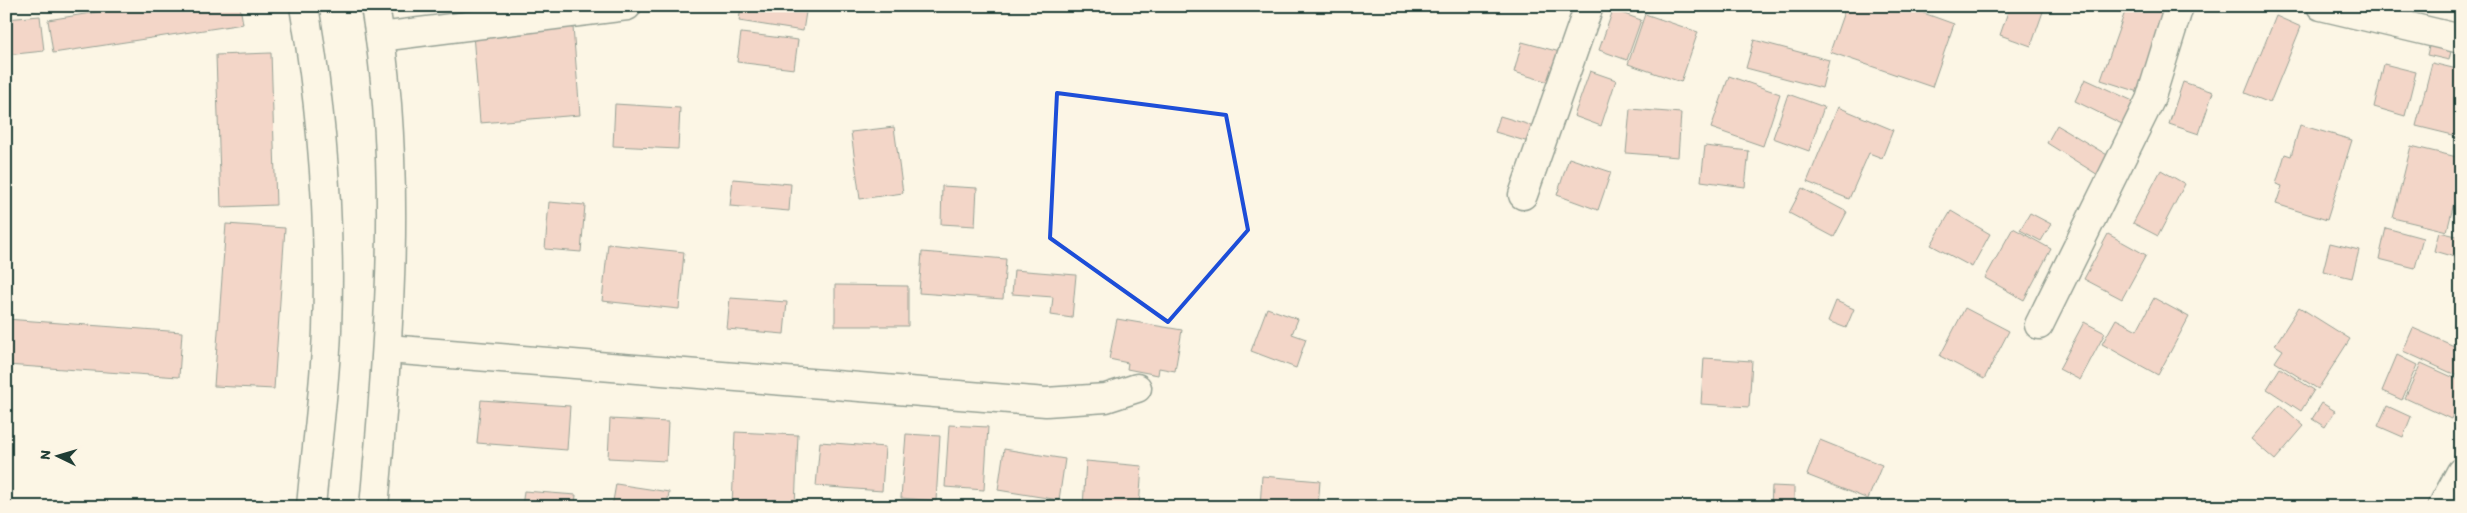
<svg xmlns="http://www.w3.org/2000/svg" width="2467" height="513" viewBox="0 0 2467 513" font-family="Itim,sans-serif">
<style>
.building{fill:#e9afa4;stroke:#1f3d34}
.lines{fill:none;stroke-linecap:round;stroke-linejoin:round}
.minor-casing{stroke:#1f3d34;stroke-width:31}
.minor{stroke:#fcf5e5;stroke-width:28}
.marked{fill:none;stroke:#1d4ed8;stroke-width:4;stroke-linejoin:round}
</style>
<rect width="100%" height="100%" fill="#fcf5e5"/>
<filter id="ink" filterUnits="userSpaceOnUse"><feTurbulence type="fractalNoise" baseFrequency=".02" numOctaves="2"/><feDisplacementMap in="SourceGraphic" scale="10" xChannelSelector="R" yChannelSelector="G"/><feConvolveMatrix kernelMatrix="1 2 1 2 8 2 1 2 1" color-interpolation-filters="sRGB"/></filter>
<g filter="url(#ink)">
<g class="building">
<path d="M 134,6 L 240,6 L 243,24 L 53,53 L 48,20 Z"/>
<path d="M 741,6 L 807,6 L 803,31 L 739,21 Z"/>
<path d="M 1846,6 L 1904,6 L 1954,24 L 1932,87 L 1830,52 Z"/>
<path d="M 2010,6 L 2045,6 L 2031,46 L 2000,35 Z"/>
<path d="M 2127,6 L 2168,6 L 2139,92 L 2101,80 Z"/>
<path d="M 1613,10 L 1641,20 L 1627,60 L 1599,50 Z"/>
<path d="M 1645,14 L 1698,32 L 1681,82 L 1628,64 Z"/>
<path d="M 40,16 L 44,51 L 6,55 L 6,19 Z"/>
<path d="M 2276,16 L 2301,27 L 2270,103 L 2245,93 Z"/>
<path d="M 573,27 L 580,115 L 480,123 L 473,34 Z"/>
<path d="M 741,33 L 798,40 L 794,69 L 737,62 Z"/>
<path d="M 1754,40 L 1829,60 L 1822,88 L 1746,68 Z"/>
<path d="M 1522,42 L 1560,52 L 1552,83 L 1514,72 Z"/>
<path d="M 2430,42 L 2452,47 L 2449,60 L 2427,55 Z"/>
<path d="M 271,53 L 276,205 L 221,207 L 216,55 Z"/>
<path d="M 2432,63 L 2461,70 L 2461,137 L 2416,126 Z"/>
<path d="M 2384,64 L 2416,72 L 2405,116 L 2374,107 Z"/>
<path d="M 1590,71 L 1616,80 L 1601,126 L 1574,116 Z"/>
<path d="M 1729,76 L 1780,94 L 1763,146 L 1711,128 Z"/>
<path d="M 2085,79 L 2133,101 L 2122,124 L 2075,101 Z"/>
<path d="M 2183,82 L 2213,92 L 2199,134 L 2169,124 Z"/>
<path d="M 1788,94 L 1824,107 L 1809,151 L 1773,138 Z"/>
<path d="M 615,104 L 680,108 L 678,149 L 613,146 Z"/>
<path d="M 1838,107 L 1893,130 L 1882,158 L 1869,153 L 1849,199 L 1807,182 Z"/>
<path d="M 1630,109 L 1681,113 L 1678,157 L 1626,153 Z"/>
<path d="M 1500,116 L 1537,127 L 1532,143 L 1495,132 Z"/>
<path d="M 2057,125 L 2114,159 L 2103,178 L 2047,143 Z"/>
<path d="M 2300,125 L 2352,140 L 2327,220 L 2276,204 L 2282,186 L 2276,184 L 2285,154 L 2291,156 Z"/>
<path d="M 894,127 L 903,193 L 860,199 L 851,132 Z"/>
<path d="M 1705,146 L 1749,151 L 1745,187 L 1701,181 Z"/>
<path d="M 2411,146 L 2461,158 L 2461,175 L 2447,231 L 2393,218 Z"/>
<path d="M 1569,158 L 1611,172 L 1598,210 L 1557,195 Z"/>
<path d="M 2161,170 L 2185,184 L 2158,236 L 2133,223 Z"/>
<path d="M 733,179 L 791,184 L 789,211 L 730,206 Z"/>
<path d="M 942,186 L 977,188 L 975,226 L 941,224 Z"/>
<path d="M 1802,188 L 1847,212 L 1834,237 L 1789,213 Z"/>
<path d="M 549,202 L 585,205 L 581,252 L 545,249 Z"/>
<path d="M 1951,211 L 1990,234 L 1972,267 L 1931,245 Z"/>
<path d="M 2030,213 L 2051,224 L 2041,241 L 2020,230 Z"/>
<path d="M 226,224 L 285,228 L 274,389 L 214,386 Z"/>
<path d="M 2013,228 L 2051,249 L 2024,300 L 1985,278 Z"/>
<path d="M 2386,228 L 2423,238 L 2415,268 L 2379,259 Z"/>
<path d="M 2439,232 L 2461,237 L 2458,258 L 2434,251 Z"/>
<path d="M 2108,234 L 2146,255 L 2122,299 L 2084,279 Z"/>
<path d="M 2330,243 L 2359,250 L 2352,278 L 2323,271 Z"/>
<path d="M 608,244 L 684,252 L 679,309 L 602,301 Z"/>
<path d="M 922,252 L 1006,259 L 1003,299 L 919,293 Z"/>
<path d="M 1014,270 L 1076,275 L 1072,318 L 1051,315 L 1053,297 L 1012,294 Z"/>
<path d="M 835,285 L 908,286 L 908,326 L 835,326 Z"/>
<path d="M 730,298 L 787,302 L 784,334 L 727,329 Z"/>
<path d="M 2154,298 L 2189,317 L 2158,375 L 2102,344 L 2116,319 L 2137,330 Z"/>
<path d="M 1836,301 L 1854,309 L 1846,328 L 1828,321 Z"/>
<path d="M 2299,307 L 2350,339 L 2318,389 L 2275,362 L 2283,350 L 2275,345 Z"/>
<path d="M 1267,308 L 1298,319 L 1292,334 L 1306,339 L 1296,368 L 1251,351 Z"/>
<path d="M 1965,308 L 2009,331 L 1984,379 L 1940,356 Z"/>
<path d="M 6,319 L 182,332 L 179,377 L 6,365 Z"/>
<path d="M 1117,319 L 1182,330 L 1175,371 L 1159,368 L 1158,375 L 1127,369 L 1128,363 L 1109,359 Z"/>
<path d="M 2084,322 L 2105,333 L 2080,380 L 2059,369 Z"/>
<path d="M 2413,328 L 2461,349 L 2460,377 L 2403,351 Z"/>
<path d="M 2397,355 L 2417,365 L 2402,400 L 2382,391 Z"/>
<path d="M 1704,358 L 1752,361 L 1749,407 L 1701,404 Z"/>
<path d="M 2421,363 L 2461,381 L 2461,397 L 2451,419 L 2405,398 Z"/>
<path d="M 2280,368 L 2314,390 L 2301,411 L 2267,389 Z"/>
<path d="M 481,400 L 570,406 L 567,450 L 477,443 Z"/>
<path d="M 2322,403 L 2335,411 L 2325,427 L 2312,419 Z"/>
<path d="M 2280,405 L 2304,426 L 2275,460 L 2251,439 Z"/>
<path d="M 2387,406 L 2411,417 L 2403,437 L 2378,426 Z"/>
<path d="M 610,419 L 668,422 L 666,461 L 608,458 Z"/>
<path d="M 949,425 L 988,427 L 984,490 L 945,487 Z"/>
<path d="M 735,432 L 798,435 L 795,507 L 732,507 Z"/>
<path d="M 906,434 L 940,436 L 936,501 L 901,498 Z"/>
<path d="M 1820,440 L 1882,465 L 1868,499 L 1807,475 Z"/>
<path d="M 820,442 L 885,447 L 882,491 L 816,486 Z"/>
<path d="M 1004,449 L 1065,459 L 1059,500 L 998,490 Z"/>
<path d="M 1086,461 L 1142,466 L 1139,507 L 1083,506 Z"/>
<path d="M 1262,476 L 1320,481 L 1318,507 L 1260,507 Z"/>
<path d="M 616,484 L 669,492 L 667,507 L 612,507 Z"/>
<path d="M 1772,486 L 1794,487 L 1794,507 L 1771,507 Z"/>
<path d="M 524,491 L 576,495 L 575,507 L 522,507 Z"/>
</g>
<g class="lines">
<g class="minor-casing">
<g id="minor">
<path d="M 304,6 C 322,113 331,222 327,330 C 325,389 316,448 311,507"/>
<path d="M 2321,6 L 2461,39"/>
<path d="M 380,37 L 627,6"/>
<path d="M 1523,195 L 1589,6"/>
<path d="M 2039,325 L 2150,100 L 2179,6"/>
<path d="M 388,349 L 1046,402 L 1106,398 L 1137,388"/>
<path d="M 374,507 C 389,344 403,168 375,6"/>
<path d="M 2442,507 L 2461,472"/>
</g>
</g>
<use href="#minor" class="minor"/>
</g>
</g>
<path d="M0 0H2467V513H0ZM 1057,93 L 1226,115 L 1248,230 L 1168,322 L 1050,238 Z" fill="#fcf5e5" fill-opacity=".55" fill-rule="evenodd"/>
<path class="marked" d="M 1057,93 L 1226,115 L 1248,230 L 1168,322 L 1050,238 Z"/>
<rect width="2467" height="513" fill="none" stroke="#fcf5e5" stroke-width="25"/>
<rect x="12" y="12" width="2442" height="488" fill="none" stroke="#1f3d34" stroke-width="2" filter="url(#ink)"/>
<g transform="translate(58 456) rotate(275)" stroke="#fcf5e5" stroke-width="4" paint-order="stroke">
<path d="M0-4L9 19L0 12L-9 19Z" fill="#1f3d34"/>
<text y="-8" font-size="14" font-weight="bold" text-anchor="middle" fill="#1f3d34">N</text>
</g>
</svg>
